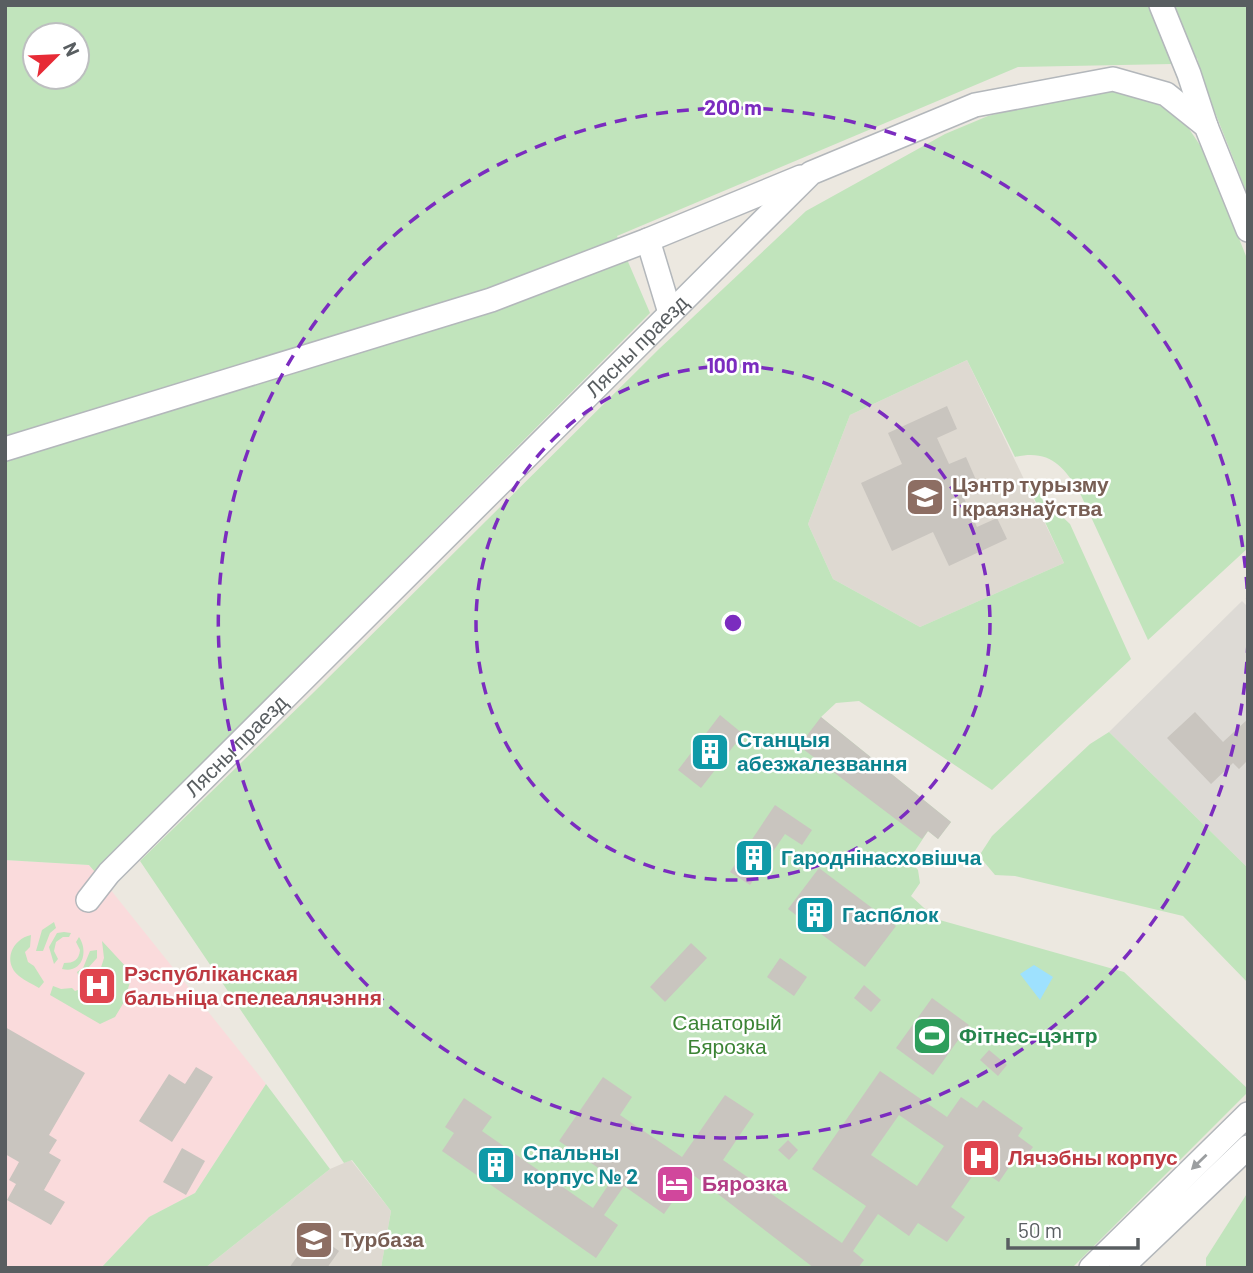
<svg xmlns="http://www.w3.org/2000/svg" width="1253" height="1273" viewBox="0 0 1253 1273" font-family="Barlow,sans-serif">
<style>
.industrial{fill:#dddad5}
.education{fill:#ded9d1}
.medical{fill:#fadbdc}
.green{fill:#c1e4bc;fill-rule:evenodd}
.water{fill:#9ee1fe}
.building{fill:#c9c5bf;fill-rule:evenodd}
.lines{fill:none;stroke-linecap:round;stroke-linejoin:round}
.minor-casing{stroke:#b3b7bb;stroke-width:26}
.minor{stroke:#fff;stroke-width:23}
.oneway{fill:#9b9ea0}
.ring{fill:none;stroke:#7b2cbf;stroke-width:3.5;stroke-dasharray:12 9}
.labels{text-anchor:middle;stroke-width:5;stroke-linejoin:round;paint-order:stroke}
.street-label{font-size:21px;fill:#595e61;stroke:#fff}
.education-label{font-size:21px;font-weight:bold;fill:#785e54;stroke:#fff;text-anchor:start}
.culture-label{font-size:21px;font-weight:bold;fill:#0d838f;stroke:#fff;text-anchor:start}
.health-label{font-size:21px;font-weight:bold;fill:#be3a42;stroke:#fff;text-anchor:start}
.park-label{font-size:21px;fill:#3c8435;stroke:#fff}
.leisure-label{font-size:21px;font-weight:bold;fill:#27864d;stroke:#fff;text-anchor:start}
.hotel-label{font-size:21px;font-weight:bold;fill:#b23c85;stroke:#fff;text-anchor:start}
.centre{fill:#7b2cbf;stroke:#fff;stroke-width:3.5}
.ring-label{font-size:21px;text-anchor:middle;font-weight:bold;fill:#7b2cbf;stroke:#fff;stroke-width:5;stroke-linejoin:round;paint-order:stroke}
</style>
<rect width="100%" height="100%" fill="#ece8e0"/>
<path class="industrial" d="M 1242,601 L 1248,607 L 1248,868 L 1109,732 Z"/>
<g class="education">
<path d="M 967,360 L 1064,563 L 920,627 L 833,579 L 808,524 L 850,415 Z"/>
<path d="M 351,1160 L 391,1211 L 381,1268 L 205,1268 L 330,1169 Z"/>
</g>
<path class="medical" d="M 5,860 L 89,865 L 110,889 L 266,1084 L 195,1193 L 149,1217 L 101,1268 L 5,1268 Z"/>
<g class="green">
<path d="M 5,5 L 1248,5 L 1248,196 L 1205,87 L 1197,58 L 1172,64 L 1018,67 L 617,236 L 650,313 L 95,872 L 89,865 L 5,860 ZM 35,35 L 77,35 L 77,77 L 35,77 Z"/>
<path d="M 1090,92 L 1114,92 L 1152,101 L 1183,120 L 1204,151 L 1248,261 L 1248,548 L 1148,640 L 1079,491 C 1063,465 1048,449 1015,457 L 967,360 L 850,415 L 808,524 L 833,579 L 920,627 L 1064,563 L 1027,483 L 1034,481 L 1047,510 L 1054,509 L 1070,524 L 1131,659 L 992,790 L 859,701 L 836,703 L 821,717 L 951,822 L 938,839 L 928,831 L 909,860 L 918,870 L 920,883 L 911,896 L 936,919 L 1124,972 L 1248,1089 L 1248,1092 L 1072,1268 L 381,1268 L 391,1211 L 352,1160 L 344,1163 L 140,861 L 313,693 L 659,349 L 806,211 L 945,134 L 988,116 Z"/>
<path d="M 1109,732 L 1248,868 L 1248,983 L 1183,916 L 1015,876 L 995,875 L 979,856 L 992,836 L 1090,744 Z"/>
<path d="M 54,922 L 56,928 L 50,933 L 43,951 L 36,951 L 42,930 Z"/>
<path d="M 64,932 L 71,933 L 69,937 L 63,937 L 56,942 L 54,951 L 58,959 L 54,964 L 49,947 L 57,933 Z"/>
<path d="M 31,935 L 30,947 L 25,952 L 28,962 L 34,966 L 44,982 L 39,988 C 33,984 25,981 19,976 C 2,962 12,939 31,935 Z"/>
<path d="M 79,937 C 89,952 82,974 62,969 L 64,963 C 74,963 79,960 80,950 L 76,942 Z"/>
<path d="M 102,941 L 127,968 L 130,982 L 124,1002 L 115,1017 L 100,1024 L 50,995 L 53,986 L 61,989 L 72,988 L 75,991 C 85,988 89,982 98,977 L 104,958 Z"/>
<path d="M 97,950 L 97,958 L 88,968 L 87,975 L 80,979 L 77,972 L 83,968 L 90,951 Z"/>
<path d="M 266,1084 L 330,1169 L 205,1268 L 101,1268 L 149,1217 L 195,1193 Z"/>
<path d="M 1248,1192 L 1248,1268 L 1206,1268 L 1206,1258 Z"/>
</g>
<path class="water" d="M 1034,965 L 1053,977 L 1040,1000 L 1020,974 Z"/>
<g class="building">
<path d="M 947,406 L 957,429 L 937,438 L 949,464 L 966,457 L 980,489 L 963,496 L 977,527 L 997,518 L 1007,539 L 949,566 L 933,532 L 892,551 L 861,483 L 902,464 L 888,433 Z"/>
<path d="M 1195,712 L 1223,742 L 1248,719 L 1248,760 L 1239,769 L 1233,763 L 1211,784 L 1167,738 Z"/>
<path d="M 720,715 L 743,734 L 701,788 L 678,770 Z"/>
<path d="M 821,717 L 951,822 L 938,839 L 928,831 L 922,839 L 799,746 Z"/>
<path d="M 775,805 L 812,830 L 802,845 L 785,834 L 750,885 L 730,872 Z"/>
<path d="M 819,868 L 896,926 L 865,967 L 788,909 Z"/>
<path d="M 691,943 L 707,958 L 665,1002 L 650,987 Z"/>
<path d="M 780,958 L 807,977 L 794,996 L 767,977 Z"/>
<path d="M 864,985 L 881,1000 L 871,1012 L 854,998 Z"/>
<path d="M 932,998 L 969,1025 L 933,1075 L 896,1048 Z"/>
<path d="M 5,1027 L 85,1073 L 49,1135 L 57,1140 L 49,1153 L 61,1160 L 44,1190 L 65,1202 L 51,1225 L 7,1200 L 16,1184 L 9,1180 L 19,1162 L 5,1154 Z"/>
<path d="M 989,1050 L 1007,1065 L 998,1076 L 980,1060 Z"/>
<path d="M 196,1067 L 213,1077 L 172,1142 L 139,1121 L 169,1074 L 185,1084 Z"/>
<path d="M 880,1071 L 947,1117 L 961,1097 L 977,1108 L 983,1100 L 1023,1128 L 1018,1136 L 1033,1147 L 1020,1165 L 1014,1160 L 999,1182 L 978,1168 L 951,1207 L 965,1217 L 947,1242 L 918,1223 L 909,1236 L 878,1214 L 853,1251 L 864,1260 L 858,1268 L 814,1268 L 692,1174 L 664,1214 L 624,1186 L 604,1215 L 618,1225 L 596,1258 L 442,1151 L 454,1133 L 445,1127 L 464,1098 L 492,1117 L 482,1131 L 593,1208 L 613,1178 L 559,1141 L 603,1077 L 632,1097 L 620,1115 L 682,1157 L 725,1095 L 754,1114 L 723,1160 L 842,1243 L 866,1206 L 812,1169 ZM 899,1115 L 944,1146 L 917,1186 L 871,1155 Z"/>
<path d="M 788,1140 L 798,1150 L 789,1160 L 778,1150 Z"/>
<path d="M 182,1148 L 205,1161 L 186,1195 L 163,1182 Z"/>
<path d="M 314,1233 L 339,1251 L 327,1268 L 289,1268 Z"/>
</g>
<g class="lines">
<g class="minor-casing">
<g id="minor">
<path d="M 1161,5 L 1189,74 L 1206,126"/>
<path d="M 648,240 L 670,313"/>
<path d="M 5,449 L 491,300 L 648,240 L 801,177"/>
<path id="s1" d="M 88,900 L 109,873 L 811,173 L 975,105 L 1113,79 L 1166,94 L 1206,126 L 1248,230"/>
<path d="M 1091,1268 L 1248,1114"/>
<path d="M 1121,1268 L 1248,1147"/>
</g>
</g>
<use href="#minor" class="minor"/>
</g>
<defs><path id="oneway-solid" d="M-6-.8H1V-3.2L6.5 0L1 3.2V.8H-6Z" transform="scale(1.75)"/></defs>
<use class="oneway" href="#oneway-solid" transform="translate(1199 1162) rotate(136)"/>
<g class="ring">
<circle cx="733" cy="623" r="257"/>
<path d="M1248 641A515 515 0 1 1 1248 605"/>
</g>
<defs>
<g id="school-square" transform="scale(2.0125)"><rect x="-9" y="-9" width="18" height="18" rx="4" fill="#8d6e63" stroke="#fff"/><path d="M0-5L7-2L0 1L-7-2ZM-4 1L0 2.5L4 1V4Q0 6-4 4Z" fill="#fff"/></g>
<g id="building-square" transform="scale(2.0125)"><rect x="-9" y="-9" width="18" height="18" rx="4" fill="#0f9aa8" stroke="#fff"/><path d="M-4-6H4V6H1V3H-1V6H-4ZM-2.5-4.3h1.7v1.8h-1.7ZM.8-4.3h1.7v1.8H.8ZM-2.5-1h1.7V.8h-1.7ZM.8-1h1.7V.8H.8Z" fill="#fff"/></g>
<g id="hospital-square" transform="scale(2.0125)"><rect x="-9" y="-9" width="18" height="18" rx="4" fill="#e0444e" stroke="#fff"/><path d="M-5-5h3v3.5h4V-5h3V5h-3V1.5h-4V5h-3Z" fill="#fff"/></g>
<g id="stadium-square" transform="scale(2.0125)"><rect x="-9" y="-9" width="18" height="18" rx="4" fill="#2e9e5b" stroke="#fff"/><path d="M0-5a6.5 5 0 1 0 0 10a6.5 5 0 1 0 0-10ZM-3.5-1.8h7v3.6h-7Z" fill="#fff"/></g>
<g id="hotel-square" transform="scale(2.0125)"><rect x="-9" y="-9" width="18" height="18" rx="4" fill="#d1479c" stroke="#fff"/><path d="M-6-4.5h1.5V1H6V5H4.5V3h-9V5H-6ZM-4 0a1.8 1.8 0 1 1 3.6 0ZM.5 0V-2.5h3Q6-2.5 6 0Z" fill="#fff"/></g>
</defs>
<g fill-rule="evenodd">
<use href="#school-square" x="925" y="497"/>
<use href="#building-square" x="710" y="752"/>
<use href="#building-square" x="754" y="858"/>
<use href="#building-square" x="815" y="915"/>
<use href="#hospital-square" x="97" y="986"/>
<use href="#stadium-square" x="932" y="1036"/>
<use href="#hospital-square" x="981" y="1158"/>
<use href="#building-square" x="496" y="1165"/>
<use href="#hotel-square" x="675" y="1184"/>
<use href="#school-square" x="314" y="1240"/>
</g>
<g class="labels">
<g class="street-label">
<text dy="7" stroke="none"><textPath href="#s1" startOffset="780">Лясны праезд</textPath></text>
<text dy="7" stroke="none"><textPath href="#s1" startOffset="214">Лясны праезд</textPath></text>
</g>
<g class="education-label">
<text x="952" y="492">Цэнтр турызму<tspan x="952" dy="24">і краязнаўства</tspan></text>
<text x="341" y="1247">Турбаза</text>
</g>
<g class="culture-label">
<text x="737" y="747">Станцыя<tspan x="737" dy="24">абезжалезвання</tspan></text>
<text x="781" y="865">Гароднінасховішча</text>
<text x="842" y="922">Гаспблок</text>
<text x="523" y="1160">Спальны<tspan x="523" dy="24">корпус № 2</tspan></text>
</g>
<g class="health-label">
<text x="124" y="981">Рэспубліканская<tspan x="124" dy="24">бальніца спелеалячэння</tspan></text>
<text x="1008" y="1165">Лячэбны корпус</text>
</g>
<g class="park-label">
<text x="727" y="1030">Санаторый<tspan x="727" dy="24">Бярозка</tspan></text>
</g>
<g class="leisure-label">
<text x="959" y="1043">Фітнес-цэнтр</text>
</g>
<g class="hotel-label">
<text x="702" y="1191">Бярозка</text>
</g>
</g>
<circle cx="733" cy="623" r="10" class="centre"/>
<g class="ring-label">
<text x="733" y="115">200 m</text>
<text x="733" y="373">100 m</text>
</g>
<rect width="1253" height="1273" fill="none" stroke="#595e61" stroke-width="14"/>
<g transform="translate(56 56) rotate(66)"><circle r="33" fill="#ffffff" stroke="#bdbfc0" stroke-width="2"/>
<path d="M0-5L12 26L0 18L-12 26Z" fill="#e72b36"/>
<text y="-10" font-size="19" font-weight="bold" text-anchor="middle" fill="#595e61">N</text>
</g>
<path d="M1008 1238v10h130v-10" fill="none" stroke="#595e61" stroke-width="3.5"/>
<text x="1018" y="1238" font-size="21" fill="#595e61" stroke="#ffffff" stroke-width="5" paint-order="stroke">50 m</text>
</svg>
